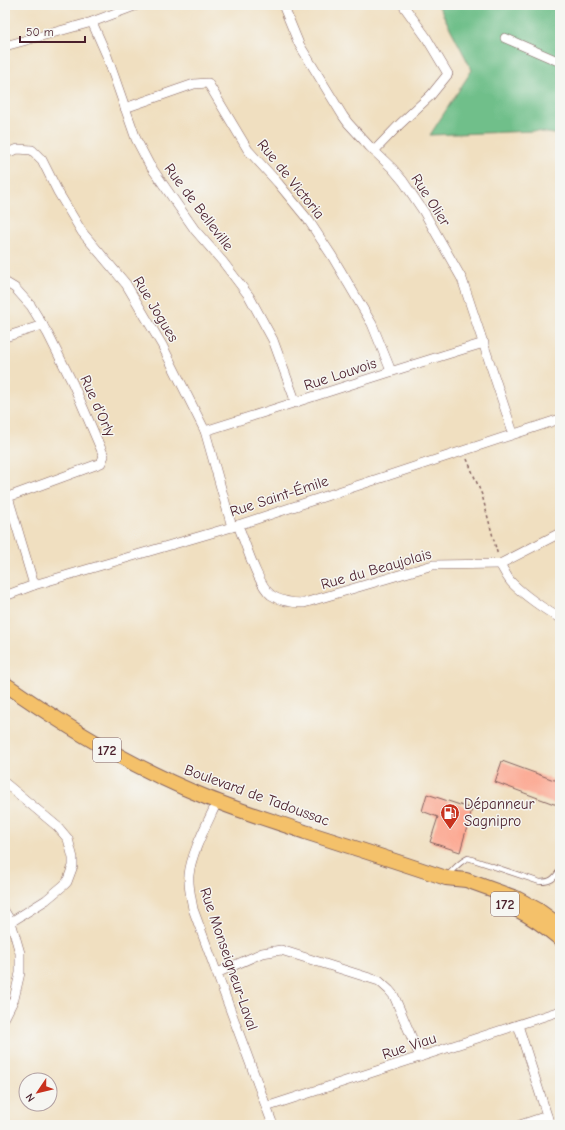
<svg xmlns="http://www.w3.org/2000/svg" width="565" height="1130" viewBox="0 0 565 1130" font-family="'Comic Neue',sans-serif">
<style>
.forest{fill:#6fbf8a;stroke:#5c6f5a}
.building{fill:#fca791}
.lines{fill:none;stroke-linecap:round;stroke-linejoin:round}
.service-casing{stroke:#84625f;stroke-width:6}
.minor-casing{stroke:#84625f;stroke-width:10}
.primary-casing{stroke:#84625f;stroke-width:16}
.path{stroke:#84625f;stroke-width:1.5;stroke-dasharray:3 3;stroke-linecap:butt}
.service{stroke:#fff;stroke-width:4.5}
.minor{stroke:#fff;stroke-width:9}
.primary{stroke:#f4c16a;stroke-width:14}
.labels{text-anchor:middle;stroke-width:3;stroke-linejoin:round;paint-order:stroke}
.shield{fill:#f6f6f2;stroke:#7e6067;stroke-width:1}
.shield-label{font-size:14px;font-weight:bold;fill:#4a1f2b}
.street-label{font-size:15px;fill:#4a1f2b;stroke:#f6f6f2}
.poi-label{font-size:15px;fill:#4a1f2b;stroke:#f6f6f2;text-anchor:start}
</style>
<rect width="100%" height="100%" fill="#f6f6f2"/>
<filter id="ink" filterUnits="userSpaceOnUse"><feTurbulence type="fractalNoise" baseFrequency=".025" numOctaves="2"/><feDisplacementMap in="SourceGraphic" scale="8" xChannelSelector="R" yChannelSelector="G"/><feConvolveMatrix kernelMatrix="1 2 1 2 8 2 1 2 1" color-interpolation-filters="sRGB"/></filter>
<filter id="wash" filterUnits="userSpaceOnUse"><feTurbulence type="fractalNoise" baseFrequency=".012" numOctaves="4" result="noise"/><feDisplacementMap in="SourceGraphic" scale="16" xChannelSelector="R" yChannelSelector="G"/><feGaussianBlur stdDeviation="0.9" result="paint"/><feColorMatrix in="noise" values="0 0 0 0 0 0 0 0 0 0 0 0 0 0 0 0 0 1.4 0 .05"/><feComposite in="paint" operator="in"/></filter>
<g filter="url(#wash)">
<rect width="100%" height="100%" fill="#f0dfc0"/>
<path class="forest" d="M 438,5 L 560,5 L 560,135 L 534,131 L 430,135 L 472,70 Z"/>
<g id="blocks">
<g class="building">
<path d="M 502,761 L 554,780 L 560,779 L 560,804 L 554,804 L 495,782 Z"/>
<path d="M 427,794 L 472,809 L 460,852 L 430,842 L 438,817 L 422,811 Z"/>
</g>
</g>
</g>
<g filter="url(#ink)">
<use href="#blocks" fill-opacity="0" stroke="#84625f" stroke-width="1"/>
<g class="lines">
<g class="service-casing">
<path id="service" d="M 447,876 C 454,869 459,862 468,858 L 540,882 C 551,882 554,879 560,870"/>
</g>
<g class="minor-casing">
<g id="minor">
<path d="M 283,5 L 299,44 L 343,116 L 348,123 L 370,147 L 392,168 L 403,181 L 424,212 L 462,279 L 513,433"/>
<path d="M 92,22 L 107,56 L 136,139 L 149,164 L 195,230 L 223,262 L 249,296 L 273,340 L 296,403"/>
<path d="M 505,38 L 560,62"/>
<path d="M 5,46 L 92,22 L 137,5"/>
<path d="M 125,108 L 194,84 L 208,83 L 248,150 L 278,183 L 309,221 L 332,256 L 372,324 L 391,371"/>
<path d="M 374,151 L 400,124 L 431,95 L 448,74 L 426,37 L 403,5"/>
<path d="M 5,153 L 18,149 L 32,150 L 42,160 L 58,192 L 82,232 L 126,284 L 162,345 L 205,431 L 232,527"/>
<path d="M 5,282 L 15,288 L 31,306 L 48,334 L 73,384 L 104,456 L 101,463 L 8,497 L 34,585"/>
<path d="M 5,337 L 43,325"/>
<path d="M 205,431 C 298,402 390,371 484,343"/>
<path d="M 238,525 C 245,542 258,585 271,595 C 281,602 293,603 304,603 L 433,565 L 500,564 L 560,533"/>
<path d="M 500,564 C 504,570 507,578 512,583 C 524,595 545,610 560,618"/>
<path d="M 5,596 L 34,585 L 232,527 L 560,419"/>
<path d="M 5,783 L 58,827 L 68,839 L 73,858 L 73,866 L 67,882 L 64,885 L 46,900 L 11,922"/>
<path d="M 217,802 C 208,822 191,853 189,875 C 188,886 191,897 193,909 L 273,1125"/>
<path d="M 5,912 L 11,922 L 20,953 L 20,973 L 14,999 L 5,1017"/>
<path d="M 217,973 L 262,953 L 281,950 L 379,981 L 389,990 L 394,996 L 420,1057"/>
<path d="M 518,1025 L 550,1125"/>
<path d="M 266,1107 L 560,1011"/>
<path d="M 520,1125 L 547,1116"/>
</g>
</g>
<g class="primary-casing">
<g id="primary">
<path d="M 5,684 C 69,729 135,769 208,798 C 240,811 273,821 305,832 C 352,847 399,862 446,878 L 466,880 L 516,898 L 538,910 L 560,926"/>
<path d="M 516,909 C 532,917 546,927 560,939"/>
</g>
</g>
<path class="path" d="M 467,459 L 482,495 L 498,556"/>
<use href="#service" class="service"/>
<use href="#minor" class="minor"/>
<use href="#primary" class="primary"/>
</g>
</g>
<defs>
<g id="fuel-pin" transform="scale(1)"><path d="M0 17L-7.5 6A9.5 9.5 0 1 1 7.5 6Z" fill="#c8321e" stroke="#f6f6f2"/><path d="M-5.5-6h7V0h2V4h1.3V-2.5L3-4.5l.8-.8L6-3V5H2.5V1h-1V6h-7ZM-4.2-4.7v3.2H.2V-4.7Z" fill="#fff"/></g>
</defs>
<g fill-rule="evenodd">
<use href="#fuel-pin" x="450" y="813"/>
</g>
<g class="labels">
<g class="shield">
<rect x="93" y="738" width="28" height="24" rx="3"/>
<rect x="491" y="892" width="28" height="24" rx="3"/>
</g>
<g class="shield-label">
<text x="107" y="755">172</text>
<text x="505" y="909">172</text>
</g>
<g class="street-label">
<text transform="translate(291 179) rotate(51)" y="5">Rue de Victoria</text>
<text transform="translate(431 200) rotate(57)" y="5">Rue Olier</text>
<text transform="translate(199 207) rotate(53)" y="5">Rue de Belleville</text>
<text transform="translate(156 309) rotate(59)" y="5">Rue Jogues</text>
<text transform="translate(340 374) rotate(-18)" y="5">Rue Louvois</text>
<text transform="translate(98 406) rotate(66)" y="5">Rue d'Orly</text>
<text transform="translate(279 496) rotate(-18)" y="5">Rue Saint-Émile</text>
<text transform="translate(376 569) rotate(-16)" y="5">Rue du Beaujolais</text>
<text transform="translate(257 795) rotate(20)" y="5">Boulevard de Tadoussac</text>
<text transform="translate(229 959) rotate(71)" y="5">Rue Monseigneur-Laval</text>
<text transform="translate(409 1046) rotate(-18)" y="5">Rue Viau</text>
</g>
<g class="poi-label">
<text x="464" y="809">Dépanneur<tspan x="464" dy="17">Sagnipro</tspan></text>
</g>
</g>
<rect width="565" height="1130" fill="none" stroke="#f6f6f2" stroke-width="20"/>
<g transform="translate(38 1092) rotate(235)"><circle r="19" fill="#f6f6f2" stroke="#b1a0a2"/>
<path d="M0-3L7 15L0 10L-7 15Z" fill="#c8321e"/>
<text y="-6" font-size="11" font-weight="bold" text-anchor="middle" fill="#4a1f2b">N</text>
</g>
<path d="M20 36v6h65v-6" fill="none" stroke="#4a1f2b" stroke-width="2"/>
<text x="26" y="36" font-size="12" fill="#4a1f2b" stroke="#f6f6f2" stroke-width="3" paint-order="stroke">50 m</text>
</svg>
